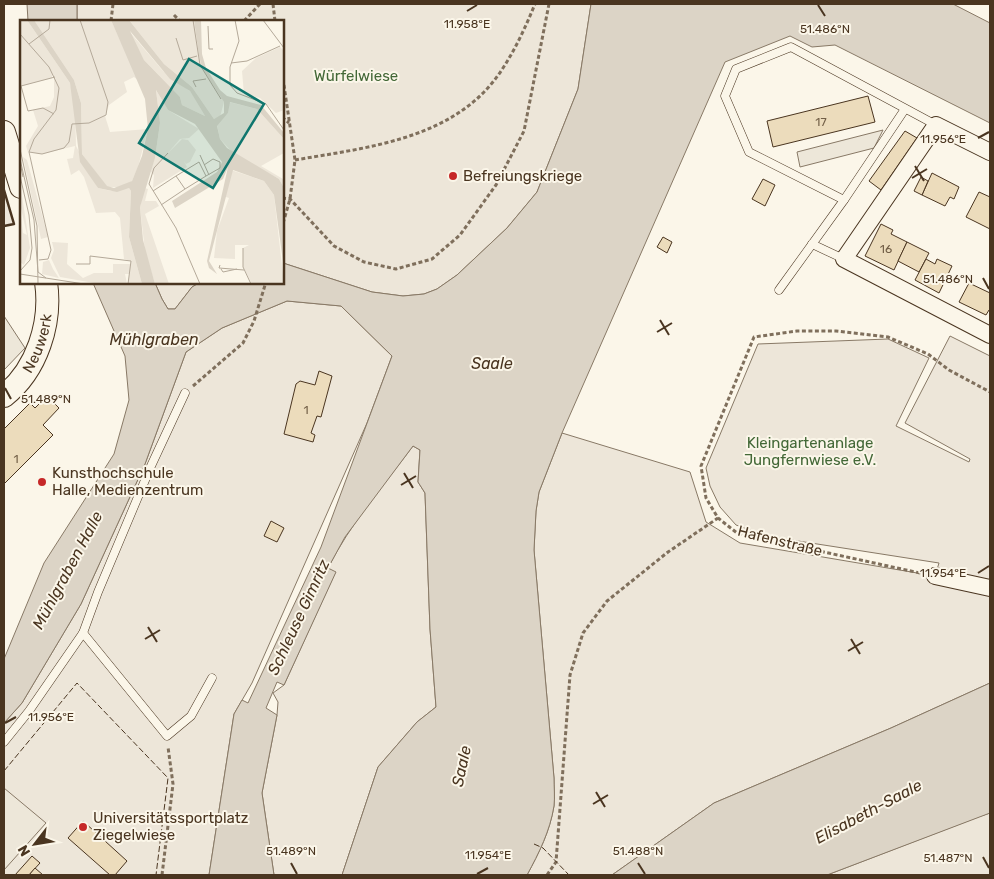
<svg xmlns="http://www.w3.org/2000/svg" width="994" height="879" viewBox="0 0 994 879" font-family="Rubik,sans-serif">
<style>
.green{fill:#ede6d9;stroke:#887966}
.parking{fill:#ede7d9;stroke:#887966}
.water{fill:#dcd4c6;stroke:#887966}
.building{fill:#ecdcbc;stroke:#4a3520}
.lines{fill:none;stroke-linecap:round;stroke-linejoin:round}
.lane-casing{stroke:#4a3520;stroke-width:9}
.street-casing{stroke:#4a3520;stroke-width:18}
.secondary-casing{stroke:#4a3520;stroke-width:24}
.path{stroke:#7f6f5c;stroke-width:3;stroke-dasharray:4 2.5;stroke-linecap:butt}
.lane{stroke:#fbf6e9;stroke-width:8}
.street{stroke:#fbf6e9;stroke-width:16}
.secondary{stroke:#fbf6e9;stroke-width:22}
.fence{stroke:#4a3520;stroke-width:1;stroke-dasharray:6 2.5;stroke-linecap:butt}
.wall{stroke:#4a3520;stroke-width:2.5}
.ticks{fill:none;stroke:#4a3520;stroke-width:2}
.poi-dot{fill:#c62828;stroke:#fbf6e9;stroke-width:2}
.labels{text-anchor:middle;stroke-width:4;stroke-linejoin:round;paint-order:stroke}
.number-label{font-size:12px;fill:#725f47}
.park-label{font-size:15px;fill:#436837;stroke:#fbf6e9}
.poi-label{font-size:15px;fill:#4a3520;stroke:#fbf6e9;text-anchor:start}
.street-label{font-size:15px;fill:#4a3520;stroke:#fbf6e9}
.water-label{font-size:16px;font-style:italic;fill:#4a3520;stroke:#fbf6e9}
.inset-road{fill:none;stroke:#b4a999;stroke-width:1}
.view{fill:#0f766e;fill-opacity:0.15;stroke:#0f766e;stroke-width:2.5}
.inset-edge{fill:none;stroke:#4a3520;stroke-width:2.5}
.ticks-label{font-size:12px;text-anchor:middle;fill:#4a3520;stroke:#fbf6e9;stroke-width:4;stroke-linejoin:round;paint-order:stroke}
</style>
<rect width="100%" height="100%" fill="#fbf6e9"/>
<g class="green">
<path d="M 77,4 L 591,4 L 578,89 L 537,192 L 507,228 L 457,275 L 437,289 L 424,294 L 403,296 L 372,292 L 283,263 L 282,21 L 77,21 Z"/>
<path d="M 4,190 L 14,224 L 4,226 Z"/>
<path d="M 155,283 L 199,283 L 192,287 L 175,309 L 168,309 L 162,299 Z"/>
<path d="M 287,301 L 341,306 L 392,356 L 367,423 L 252,683 L 234,714 L 209,875 L 4,875 L 4,723 L 22,703 L 81,604 L 145,464 L 186,352 L 222,328 Z"/>
<path d="M 950,336 L 990,356 L 990,683 L 891,728 L 714,803 L 612,875 L 527,875 C 539,853 550,831 554,806 C 555,797 554,787 554,778 L 534,550 L 536,511 L 539,492 L 562,433 L 690,472 L 706,522 L 740,543 L 935,576 L 939,563 L 766,536 L 736,525 L 720,507 L 710,486 L 706,468 L 758,344 L 888,339 L 929,358 L 896,426 L 969,462 L 970,459 L 905,423 Z"/>
<path d="M 413,446 L 420,450 L 418,482 L 425,493 L 430,629 L 436,707 L 417,722 L 378,767 L 342,875 L 274,875 L 262,793 L 277,715 L 278,702 L 273,693 L 284,685 L 335,573 L 328,568 C 350,524 384,485 413,446 Z"/>
<path d="M 990,813 L 990,875 L 827,875 L 978,817 Z"/>
</g>
<g class="parking">
<path d="M 883,130 L 874,148 L 800,167 L 797,152 Z"/>
<path d="M 4,316 L 25,348 L 4,370 Z"/>
<path d="M 4,788 L 46,823 L 4,870 Z"/>
</g>
<g class="water">
<path d="M 27,4 L 77,4 L 77,21 L 28,21 Z"/>
<path d="M 591,4 L 953,4 L 990,23 L 990,123 L 835,45 L 812,47 L 790,36 L 725,62 L 562,433 L 539,492 L 536,511 L 534,550 L 554,778 C 554,787 555,797 554,806 C 550,831 539,853 527,875 L 342,875 L 378,767 L 417,722 L 436,707 L 430,629 L 425,493 L 418,482 L 420,450 L 413,446 L 345,537 L 328,568 L 336,572 L 284,685 L 277,682 L 266,708 L 277,715 L 262,793 L 274,875 L 209,875 L 234,714 L 242,700 L 248,703 L 321,547 L 392,356 L 341,306 L 287,301 L 222,328 L 186,352 L 145,464 L 81,604 L 22,703 L 4,723 L 4,659 L 44,563 L 114,454 L 129,400 L 125,356 L 93,283 L 155,283 L 162,299 L 168,309 L 175,309 L 192,287 L 199,283 L 282,282 L 283,263 L 372,292 L 403,296 L 424,294 L 437,289 L 457,275 L 507,228 L 537,192 L 578,89 Z"/>
<path d="M 990,683 L 990,813 L 827,875 L 612,875 L 714,803 L 891,728 Z"/>
</g>
<g class="building">
<path d="M 868,96 L 875,122 L 773,147 L 767,121 Z"/>
<path d="M 905,131 L 917,138 L 881,190 L 869,181 Z"/>
<path d="M 932,173 L 959,187 L 954,199 L 950,197 L 945,206 L 922,195 Z"/>
<path d="M 921,177 L 928,181 L 922,195 L 914,191 Z"/>
<path d="M 763,179 L 775,185 L 765,206 L 752,199 Z"/>
<path d="M 979,192 L 990,197 L 990,229 L 966,217 Z"/>
<path d="M 881,224 L 893,230 L 891,234 L 907,242 L 894,270 L 865,256 Z"/>
<path d="M 663,237 L 672,242 L 667,253 L 657,247 Z"/>
<path d="M 907,242 L 929,253 L 919,272 L 898,261 Z"/>
<path d="M 926,259 L 935,264 L 937,259 L 952,266 L 939,293 L 915,280 Z"/>
<path d="M 969,283 L 990,293 L 990,310 L 989,310 L 986,315 L 959,302 Z"/>
<path d="M 319,371 L 332,376 L 321,417 L 317,416 L 311,433 L 315,435 L 313,442 L 284,434 L 296,384 L 300,381 L 315,385 Z"/>
<path d="M 47,396 L 59,408 L 43,425 L 53,435 L 4,484 L 4,429 L 30,403 L 35,408 Z"/>
<path d="M 271,521 L 284,528 L 277,542 L 264,536 Z"/>
<path d="M 83,821 L 127,861 L 115,875 L 110,875 L 68,838 Z"/>
<path d="M 32,856 L 40,863 L 29,875 L 15,875 Z"/>
<path d="M 35,868 L 43,875 L 29,875 Z"/>
</g>
<g class="lines">
<g class="lane-casing">
<g id="lane">
<path d="M 844,200 L 749,152 L 725,96 L 736,69 L 791,47 L 936,125"/>
<path d="M 812,244 L 844,259"/>
<path d="M 779,290 L 844,200 L 905,109"/>
<path d="M 83,633 L 167,736 L 191,716 L 212,678"/>
<path d="M 4,742 L 29,711 L 83,633 L 98,592 L 151,466 L 185,393"/>
</g>
</g>
<g class="street-casing">
<g id="street">
<path d="M 990,152 L 936,125 L 844,259 L 990,335"/>
<path d="M 935,576 L 990,588"/>
</g>
</g>
<g class="secondary-casing">
<g id="secondary">
<path d="M 4,132 L 21,187"/>
<path id="s1" d="M 4,396 C 37,370 52,323 46,282"/>
</g>
</g>
<g class="path">
<path d="M 273,4 L 275,21"/>
<path d="M 174,15 L 180,21"/>
<path d="M 111,21 L 113,4"/>
<path d="M 244,21 L 260,4"/>
<path d="M 282,72 L 295,160 L 290,199 L 282,227"/>
<path d="M 282,117 L 289,123"/>
<path d="M 295,160 C 370,147 458,139 503,68 C 516,48 526,26 535,4"/>
<path d="M 282,198 L 290,199 L 334,246 L 364,262 L 396,269 L 432,259 L 460,235 L 496,185 L 524,131 L 549,4"/>
<path d="M 193,386 L 243,343 L 254,321 L 266,282"/>
<path d="M 920,573 L 737,533 L 718,518 L 706,498 L 701,466 L 754,337 L 797,331 L 836,331 L 888,337 L 928,354 L 949,370 L 990,392"/>
<path d="M 162,875 L 173,784 L 168,747"/>
<path d="M 547,875 L 556,862 L 570,675 L 583,633 L 607,601 L 668,552 L 718,518"/>
</g>
<use href="#lane" class="lane"/>
<use href="#street" class="street"/>
<use href="#secondary" class="secondary"/>
<g class="fence">
<path d="M 4,771 L 77,683 L 168,778 L 156,875"/>
<path d="M 534,844 L 543,848 L 569,875"/>
</g>
<path class="wall" d="M 4,190 L 14,224 L 4,226"/>
</g>
<path class="ticks" d="M 818,5 L 825,16M 467,11 L 477,5M 978,138 L 989,132M 915,166 L 924,181M 912,178 L 927,169M 983,278 L 989,289M 660,320 L 669,335M 657,332 L 672,323M 5,388 L 11,399M 404,473 L 413,488M 401,485 L 416,476M 978,573 L 989,566M 148,627 L 157,642M 145,639 L 160,630M 851,639 L 860,654M 848,651 L 863,642M 5,723 L 16,717M 596,792 L 605,807M 593,804 L 608,795M 983,857 L 989,868M 291,863 L 297,874M 638,863 L 645,874M 477,874 L 488,868"/>
<g class="poi-dot">
<circle cx="453" cy="176" r="5"/>
<circle cx="42" cy="482" r="5"/>
<circle cx="83" cy="827" r="5"/>
</g>
<g class="labels">
<g class="number-label">
<text x="821" y="126">17</text>
<text x="886" y="253">16</text>
<text x="306" y="414">1</text>
<text x="16" y="463">1</text>
</g>
<g class="park-label">
<text x="356" y="81">Würfelwiese</text>
<text x="810" y="448">Kleingartenanlage<tspan x="810" dy="17">Jungfernwiese e.V.</tspan></text>
</g>
<g class="poi-label">
<text x="463" y="181">Befreiungskriege</text>
<text x="52" y="478">Kunsthochschule<tspan x="52" dy="17">Halle, Medienzentrum</tspan></text>
<text x="93" y="823">Universitätssportplatz<tspan x="93" dy="17">Ziegelwiese</tspan></text>
</g>
<g class="street-label">
<text dy="5" stroke="none"><textPath href="#s1" startOffset="64">Neuwerk</textPath></text>
<text transform="translate(780 541) rotate(14)" y="5">Hafenstraße</text>
</g>
<g class="water-label">
<text x="154" y="345">Mühlgraben</text>
<text x="492" y="369">Saale</text>
<text transform="translate(67 570) rotate(-62)" y="6">Mühlgraben Halle</text>
<text transform="translate(298 617) rotate(-65)" y="6">Schleuse Gimritz</text>
<text transform="translate(461 766) rotate(-78)" y="6">Saale</text>
<text transform="translate(868 811) rotate(-28)" y="6">Elisabeth-Saale</text>
</g>
</g>
<g transform="translate(20 20)">
<rect width="264" height="264" fill="#fbf6e9"/>
<path d="M 0,0 L 7,0 L 50,63 L 55,84 L 56,126 L 78,168 L 91,171 L 109,168 L 111,171 L 109,217 L 122,264 L 108,264 L 111,241 L 104,239 L 100,198 L 95,192 L 76,193 L 64,157 L 59,150 L 51,155 L 47,139 L 53,138 L 55,126 L 22,134 L 8,132 L 6,126 L 18,106 L 13,90 L 30,86 L 34,77 L 34,59 L 32,53 L 32,58 L 1,66 L 0,89 ZM 14,0 L 91,0 L 118,60 L 114,57 L 104,62 L 107,72 L 89,85 L 85,96 L 90,112 L 128,109 L 118,147 L 112,161 L 103,167 L 87,167 L 62,134 L 61,83 L 54,60 ZM 109,0 L 174,0 L 179,36 L 204,82 L 200,97 L 194,99 L 172,67 L 144,44 ZM 109,11 L 143,51 L 171,72 L 185,96 L 162,85 L 160,77 L 124,40 ZM 260,27 L 264,31 L 264,90 L 256,93 L 240,78 L 224,74 L 222,51 L 236,38 ZM 136,70 L 148,90 L 179,109 L 169,118 L 160,119 L 148,133 L 162,119 L 168,120 L 176,130 L 170,142 L 166,144 L 164,141 L 167,147 L 133,168 L 134,155 L 130,151 L 135,138 L 140,103 ZM 209,82 L 237,89 L 264,119 L 264,133 L 241,146 L 263,159 L 264,168 L 259,159 L 214,134 L 200,119 L 197,105 L 208,93 ZM 3,137 L 7,140 L 28,217 L 21,219 ZM 211,150 L 244,161 L 254,175 L 264,264 L 232,264 L 223,247 L 223,228 L 229,225 L 215,225 L 215,239 L 194,238 L 197,211 L 209,178 L 203,176 ZM 0,163 L 10,228 L 4,245 L 0,242 L 0,188 L 3,213 L 7,215 L 0,184 ZM 124,168 L 128,169 L 125,181 L 136,181 L 139,186 L 125,194 L 149,264 L 135,264 L 125,231 L 120,187 ZM 32,222 L 48,223 L 47,244 L 63,258 L 74,253 L 93,253 L 93,244 L 110,244 L 110,254 L 105,254 L 107,264 L 74,263 L 40,257 L 31,238 L 34,230 ZM 29,240 L 33,249 L 39,258 L 22,254 L 23,242 Z" fill="#ede6d9"/>
<path d="M 7,0 L 14,0 L 54,60 L 61,83 L 62,134 L 87,166 L 94,168 L 112,161 L 122,136 L 128,109 L 125,79 L 91,0 L 109,0 L 144,44 L 172,67 L 194,99 L 204,93 L 204,82 L 183,50 L 179,36 L 174,0 L 181,0 L 182,34 L 186,48 L 200,70 L 207,76 L 241,85 L 264,113 L 264,119 L 237,89 L 210,82 L 208,93 L 197,106 L 200,119 L 207,128 L 259,159 L 263,166 L 264,249 L 254,175 L 244,161 L 213,150 L 189,241 L 197,254 L 189,248 L 187,241 L 208,147 L 203,159 L 155,188 L 152,181 L 197,152 L 202,142 L 175,104 L 148,90 L 136,70 L 140,103 L 135,138 L 120,187 L 123,220 L 135,264 L 122,264 L 109,217 L 111,171 L 109,168 L 97,172 L 78,168 L 60,142 L 50,63 ZM 110,11 L 150,59 L 170,71 L 185,96 L 162,85 L 160,77 L 124,40 Z" fill="#dcd4c6" fill-rule="evenodd"/>
<path class="inset-road" d="M 173,0 L 180,45 L 201,79M 215,0 L 219,21 L 210,47 L 210,65 L 217,73 L 246,84 L 264,110M 243,0 L 264,28M 188,6 L 189,29 L 193,29M 0,14 L 29,47 L 39,68 L 36,90 L 14,119 L 9,132 L 31,230 L 28,239 L 19,240M 156,18 L 163,40 L 177,36M 9,24 L 29,9 L 30,0M 211,43 L 227,41 L 260,26M 176,67 L 173,61 L 186,59M 34,94 L 23,88 L 8,91 L 1,66 L 35,57M 0,129 L 17,206 L 18,264M 9,132 L 22,134 L 44,128 L 49,122 L 52,104 L 69,103 L 86,95 L 88,82 L 60,0M 148,133 L 134,148 L 129,164 L 156,208 L 180,264M 180,135 L 189,155M 0,139 L 14,200 L 18,252 L 26,258M 0,142 L 3,157M 184,145 L 193,139 L 200,142 L 200,148 L 186,156M 0,156 L 9,195 L 12,228 L 10,240 L 0,251M 133,171 L 156,156 L 179,142 L 186,156 L 165,169 L 156,156M 141,185 L 165,169M 223,228 L 223,247 L 231,264M 56,244 L 70,244 L 70,236 L 111,241 L 108,264M 200,245 L 199,248 L 224,250M 201,249 L 203,252 L 217,249M 0,254 L 64,264M 25,264 L 47,264"/>
<path class="view" d="M 169,39 L 244,84 L 193,168 L 119,123 Z"/>
<rect width="264" height="264" class="inset-edge"/>
</g>
<g class="ticks-label">
<text x="467" y="28">11.958°E</text>
<text x="825" y="33">51.486°N</text>
<text x="943" y="143">11.956°E</text>
<text x="948" y="283">51.486°N</text>
<text x="46" y="403">51.489°N</text>
<text x="943" y="577">11.954°E</text>
<text x="51" y="721">11.956°E</text>
<text x="291" y="855">51.489°N</text>
<text x="638" y="855">51.488°N</text>
<text x="488" y="859">11.954°E</text>
<text x="948" y="862">51.487°N</text>
</g>
<rect width="994" height="879" fill="none" stroke="#4a3520" stroke-width="10"/>
<g transform="translate(35 844) rotate(239)" stroke="#fbf6e9" stroke-width="4" paint-order="stroke">
<path d="M0-4L9 19L0 12L-9 19Z" fill="#4a3520"/>
<text y="-8" font-size="14" font-weight="bold" text-anchor="middle" fill="#4a3520">N</text>
</g>
</svg>
